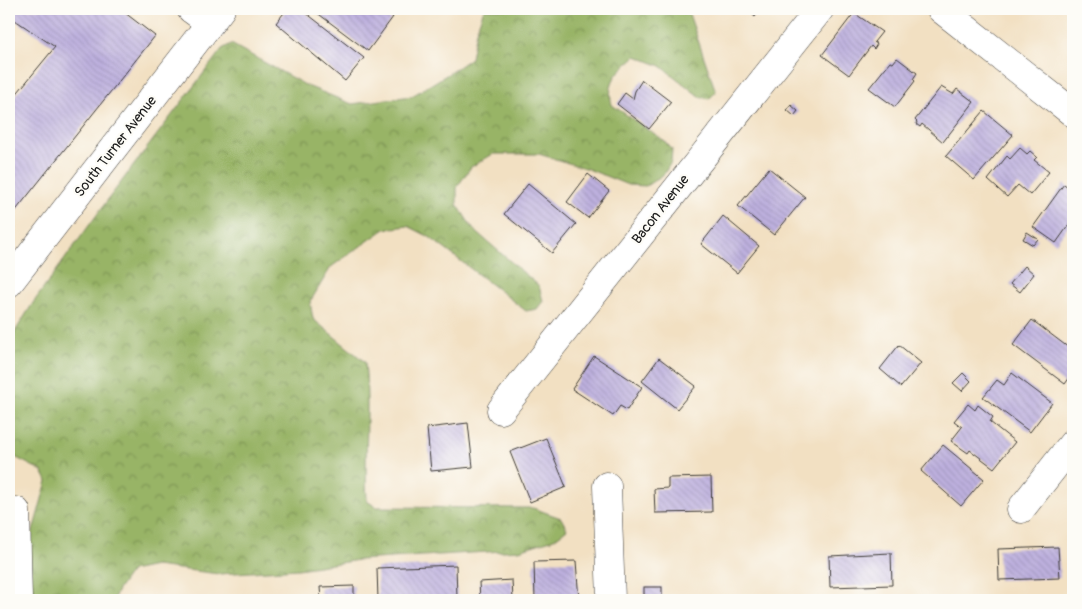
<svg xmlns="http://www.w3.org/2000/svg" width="1082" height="609" viewBox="0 0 1082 609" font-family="Pangolin,sans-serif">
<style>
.forest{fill:url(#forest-crowns);stroke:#5a6841}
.building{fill:url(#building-back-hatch)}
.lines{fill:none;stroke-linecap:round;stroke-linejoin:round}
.minor-casing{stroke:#3c3935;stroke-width:29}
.minor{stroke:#fff;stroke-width:28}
.labels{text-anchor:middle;stroke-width:4.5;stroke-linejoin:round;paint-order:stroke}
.street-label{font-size:14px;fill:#1c1c1c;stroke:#fdfcf7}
</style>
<defs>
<pattern id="forest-crowns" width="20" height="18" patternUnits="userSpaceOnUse" patternTransform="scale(1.25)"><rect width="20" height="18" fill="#98b466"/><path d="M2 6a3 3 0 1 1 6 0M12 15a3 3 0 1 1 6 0" fill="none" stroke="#7b9253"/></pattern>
<pattern id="building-back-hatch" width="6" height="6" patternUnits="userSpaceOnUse" patternTransform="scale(1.25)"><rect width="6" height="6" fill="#bdb0de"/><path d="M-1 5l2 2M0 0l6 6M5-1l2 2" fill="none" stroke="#a297be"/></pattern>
</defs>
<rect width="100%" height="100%" fill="#fdfcf7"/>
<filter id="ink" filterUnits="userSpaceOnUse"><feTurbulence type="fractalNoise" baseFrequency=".02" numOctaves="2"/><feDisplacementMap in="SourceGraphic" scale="10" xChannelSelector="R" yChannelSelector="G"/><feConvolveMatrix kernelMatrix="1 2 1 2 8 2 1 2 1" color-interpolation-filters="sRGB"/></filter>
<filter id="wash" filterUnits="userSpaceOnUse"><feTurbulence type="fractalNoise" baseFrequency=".0096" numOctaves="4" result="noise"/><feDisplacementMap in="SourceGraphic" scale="20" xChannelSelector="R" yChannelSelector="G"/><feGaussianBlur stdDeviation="1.12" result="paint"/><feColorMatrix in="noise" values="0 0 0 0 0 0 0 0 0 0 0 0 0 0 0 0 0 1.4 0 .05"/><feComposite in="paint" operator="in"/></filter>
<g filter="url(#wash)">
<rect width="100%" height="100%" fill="#f2e0c2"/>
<path class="forest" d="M 484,9 L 678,9 L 689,14 L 716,92 L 709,99 L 700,97 L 661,66 L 636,56 C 618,72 606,80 612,105 L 662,139 L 672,149 L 671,162 L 664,174 L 646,186 L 628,185 L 588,169 L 539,154 L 493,154 L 471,167 L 457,187 L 457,204 L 473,229 L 539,286 L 543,301 L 537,309 L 526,311 L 428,236 L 408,226 L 385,229 L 331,267 L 310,302 L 313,319 L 365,362 C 370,408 364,455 367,501 L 376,507 L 533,508 L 561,518 L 567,529 L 554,539 L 519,550 L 359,560 L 298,569 L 219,574 L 155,566 L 131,571 L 118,590 L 113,600 L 25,600 L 26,556 L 47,481 L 42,471 L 9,454 L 9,341 L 33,303 L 109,198 L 222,49 L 231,44 L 307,86 L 352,104 L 412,96 L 448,74 L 471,58 L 476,31 Z"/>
<g id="blocks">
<g class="building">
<path d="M 9,9 L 120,9 L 155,36 L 9,219 L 9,103 L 55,47 L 9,16 Z"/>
<path d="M 287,9 L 301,9 L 364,58 L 345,81 L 276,23 Z"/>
<path d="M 312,9 L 382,9 L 393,17 L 368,51 Z"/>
<path d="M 746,9 L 761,9 L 755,17 Z"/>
<path d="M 767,9 L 782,9 L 776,16 Z"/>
<path d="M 854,13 L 882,32 L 874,42 L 877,44 L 874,49 L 871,46 L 849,75 L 822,55 Z"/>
<path d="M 897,58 L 917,73 L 913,79 L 915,81 L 895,107 L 869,88 L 890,62 L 893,63 Z"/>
<path d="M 642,80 L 671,102 L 649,129 L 617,104 L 625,93 L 633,99 L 635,91 Z"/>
<path d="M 941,87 L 953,94 L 957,89 L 974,102 L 943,142 L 922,124 L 920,127 L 916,124 L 917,122 L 915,120 Z"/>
<path d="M 791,105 L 798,111 L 794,116 L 787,110 Z"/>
<path d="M 984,111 L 1013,135 L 974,180 L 946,156 Z"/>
<path d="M 1020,148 L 1027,154 L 1030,151 L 1037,157 L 1034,160 L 1049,172 L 1030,195 L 1018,185 L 1007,197 L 988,180 L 1007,156 L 1010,159 Z"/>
<path d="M 769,168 L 805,197 L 774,235 L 738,206 Z"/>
<path d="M 588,174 L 609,191 L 588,218 L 567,202 Z"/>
<path d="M 528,184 L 576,224 L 552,253 L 504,214 Z"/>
<path d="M 1064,184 L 1073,191 L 1073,219 L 1056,243 L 1033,227 Z"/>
<path d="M 723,216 L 759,246 L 737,273 L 701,244 Z"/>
<path d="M 1027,232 L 1038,239 L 1033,245 L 1023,239 Z"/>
<path d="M 1025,266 L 1034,274 L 1020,292 L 1010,284 Z"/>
<path d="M 1032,320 L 1073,351 L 1073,373 L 1065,384 L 1013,345 Z"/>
<path d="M 899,345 L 921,363 L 901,387 L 880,369 Z"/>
<path d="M 594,356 L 642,387 L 627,410 L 620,406 L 613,416 L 572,389 Z"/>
<path d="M 659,358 L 696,386 L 677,409 L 642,381 Z"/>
<path d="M 963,373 L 971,381 L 962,391 L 953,383 Z"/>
<path d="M 1012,373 L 1052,403 L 1030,432 L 983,397 L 997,380 L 1004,385 Z"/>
<path d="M 968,404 L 975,410 L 978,405 L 993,417 L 990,422 L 1015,442 L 994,468 L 970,450 L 968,453 L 951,441 L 962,427 L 954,421 Z"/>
<path d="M 468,423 L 473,467 L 431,471 L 427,428 Z"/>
<path d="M 546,438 L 566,487 L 530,502 L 510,452 Z"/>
<path d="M 943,445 L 984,479 L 961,506 L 921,471 Z"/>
<path d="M 711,477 L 712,512 L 655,513 L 654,489 L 668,488 L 668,478 Z"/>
<path d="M 1058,547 L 1060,578 L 999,580 L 998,549 Z"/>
<path d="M 891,553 L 892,585 L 830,587 L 829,556 Z"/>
<path d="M 576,561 L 579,600 L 535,600 L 534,562 Z"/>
<path d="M 456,565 L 457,598 L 378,600 L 377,568 Z"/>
<path d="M 512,580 L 513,600 L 480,600 L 479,582 Z"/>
<path d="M 354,586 L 354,600 L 321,600 L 320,587 Z"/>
<rect x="644" y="587" width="18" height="13"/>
<path d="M 1007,598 L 1007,600 L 994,600 L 994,599 Z"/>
</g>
</g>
</g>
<g filter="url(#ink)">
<use href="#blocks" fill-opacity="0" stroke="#3c3935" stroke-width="1"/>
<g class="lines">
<g class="minor-casing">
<g id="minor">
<path d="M 191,9 L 210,23"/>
<path d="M 941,9 L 1073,113"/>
<path d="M 9,283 L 221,9"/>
<path d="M 501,410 L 820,9"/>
<path d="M 607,486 L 611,600"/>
<path d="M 1021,509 L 1073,443"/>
<path d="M 16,511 L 18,600"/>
</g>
</g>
<use href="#minor" class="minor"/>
</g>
</g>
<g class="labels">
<g class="street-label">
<text transform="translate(115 146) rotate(-52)" y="5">South Turner Avenue</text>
<text transform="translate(660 209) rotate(-52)" y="5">Bacon Avenue</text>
</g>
</g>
<rect width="1082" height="609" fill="none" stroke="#fdfcf7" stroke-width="30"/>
</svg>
